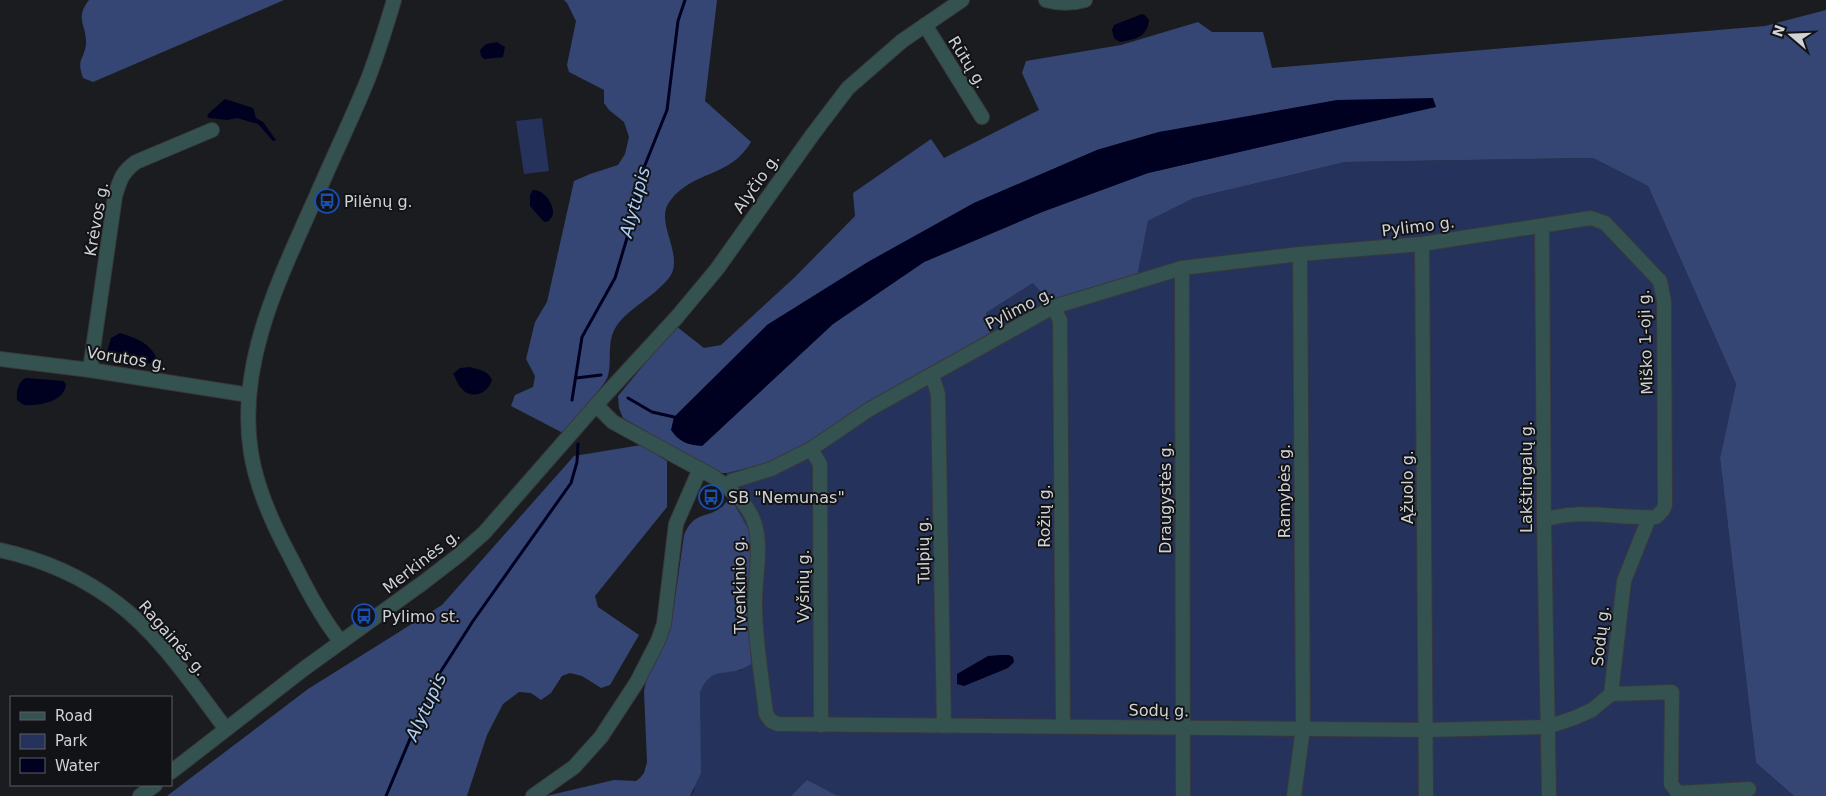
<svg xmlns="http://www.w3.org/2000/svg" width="1826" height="796" viewBox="0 0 1826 796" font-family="'DejaVu Sans',sans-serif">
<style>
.green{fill:#25335c}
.forest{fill:#354674;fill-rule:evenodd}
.water{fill:#000021}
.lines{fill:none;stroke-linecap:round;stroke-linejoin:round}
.stream{stroke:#000021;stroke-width:3}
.street-casing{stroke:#38393c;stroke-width:16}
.street{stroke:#345350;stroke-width:14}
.labels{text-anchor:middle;stroke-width:4;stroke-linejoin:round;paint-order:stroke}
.street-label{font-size:16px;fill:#d1d2d4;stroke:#121316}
.poi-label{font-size:16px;fill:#d1d2d4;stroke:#121316;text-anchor:start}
.water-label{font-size:18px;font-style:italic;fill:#aecff8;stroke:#121316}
</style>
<rect width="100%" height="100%" fill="#1b1c1f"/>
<g class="green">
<path d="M 542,118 L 549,171 L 524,174 L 516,121 Z"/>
<path d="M 1593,158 L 1648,186 L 1736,384 L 1720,458 L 1756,763 L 1794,796 L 846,796 L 836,795 L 807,781 L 791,796 L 690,796 L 694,791 L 700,693 C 709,670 720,673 742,670 L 749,601 L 749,530 L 730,497 L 727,473 L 776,461 L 990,333 L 986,313 L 1033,283 L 1138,273 L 1148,221 L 1194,198 L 1345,162 Z"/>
</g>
<g class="forest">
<path d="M 89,0 L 284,0 L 93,82 L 83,78 C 76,58 84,61 86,44 C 87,25 74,19 89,0 Z"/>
<path d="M 564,0 L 717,0 L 705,101 L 751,142 C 730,178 693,170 670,201 C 655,220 679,247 673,270 C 669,286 634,306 622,319 C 604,338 613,356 608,376 C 606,384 571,424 563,433 L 511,406 L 515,395 L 533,387 L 535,376 L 526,359 L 535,322 L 547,302 L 574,181 L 590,174 L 618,165 L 625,154 L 629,137 L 624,122 L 609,110 L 604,103 L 604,90 L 569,72 L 567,65 L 576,21 L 567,3 Z"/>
<path d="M 1826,10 L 1826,796 L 1794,796 L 1756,763 L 1720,458 L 1736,384 L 1648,186 L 1593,158 L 1345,162 L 1194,198 L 1148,221 L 1138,273 L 1052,304 L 1033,283 L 986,313 L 990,333 L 776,461 L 727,473 L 718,473 L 623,418 L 619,408 L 618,396 L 676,326 L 704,348 L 721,345 L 795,277 L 855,216 L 853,193 L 931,139 L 944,158 L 1039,110 L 1022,73 L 1026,61 L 1121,45 L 1198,22 L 1212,32 L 1263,32 L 1272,68 L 1765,26 ZM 1436,106 L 1148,173 L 1042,212 L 924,262 L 833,324 L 702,446 L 767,325 L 868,262 L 974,203 L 1097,150 L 1159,132 Z"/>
<path d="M 641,445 L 667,461 L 667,507 L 595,596 L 598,607 L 639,635 L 610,685 L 601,688 L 582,676 L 570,673 L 562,676 L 551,693 L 541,700 L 531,693 L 519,692 L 503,704 L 487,735 L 467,796 L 167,796 L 308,689 L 442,605 L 574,456 Z"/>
<path d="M 730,497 L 749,530 L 751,543 L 749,601 L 751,664 C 729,680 712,662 700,693 L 701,773 L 690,796 L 546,796 L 614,780 L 636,781 L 640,778 L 644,773 L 647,762 L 644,691 L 646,681 L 672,620 L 684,535 C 694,511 706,519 722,507 C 725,504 728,500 730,497 Z"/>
<path d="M 807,780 L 836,795 L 846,796 L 791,796 Z"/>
</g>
<g class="water">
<path d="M 1142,14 L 1145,15 L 1149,20 C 1147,38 1135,39 1120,42 L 1114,38 L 1112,30 L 1114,25 Z"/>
<path d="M 497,42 L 505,47 L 503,57 L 484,59 L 481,56 L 480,50 L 486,44 Z"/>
<path d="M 1433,98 L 1436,107 L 1148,173 L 1042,212 L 924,262 L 833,324 L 702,446 C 688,445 679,442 671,430 L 674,417 L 767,325 L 868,262 L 974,203 L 1097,150 L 1159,132 L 1337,100 Z"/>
<path d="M 225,99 L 253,108 L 256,118 L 263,122 L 276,140 L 273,141 L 258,124 L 237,118 L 227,120 L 209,118 L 207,116 L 209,113 Z"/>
<path d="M 533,190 C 543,189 554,203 553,214 C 553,216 550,219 549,221 L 544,222 L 530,206 L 530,195 Z"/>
<path d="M 120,333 C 135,338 149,342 156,357 L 153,364 L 109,357 L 107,352 L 111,338 Z"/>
<path d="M 470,367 C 479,370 488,370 492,380 C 488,393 472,401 461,388 C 458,385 456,378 453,374 L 460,368 Z"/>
<path d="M 26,378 L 63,381 L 66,384 C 65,402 38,406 24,405 L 17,400 C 16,392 18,381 26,378 Z"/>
<path d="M 1001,655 L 1009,655 L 1013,657 L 1014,662 L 1008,668 L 964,686 L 957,684 L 957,674 L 988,656 Z"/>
</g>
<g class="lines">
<g class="stream">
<path d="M 576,378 L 601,375"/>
<path d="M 628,398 L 652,412 L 674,417"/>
<path d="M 572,400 L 582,337 L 615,278 L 627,238 L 641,175 L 667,110 L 678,21 L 685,0"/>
<path d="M 386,796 L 434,682 L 473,621 L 571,483 L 577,462 L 578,444"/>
</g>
<g class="street-casing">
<g id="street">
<path d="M 1046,0 C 1060,4 1071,4 1085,0"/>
<path d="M 925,25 L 982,117"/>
<path d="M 1542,227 L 1544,520 L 1549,796"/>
<path d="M 1422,244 L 1426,796"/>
<path d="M 1182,268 L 1183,796"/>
<path d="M 1053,307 L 1060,320 L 1063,726"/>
<path d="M 0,359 L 90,370 L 249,395"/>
<path d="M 90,370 L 115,196 C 120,180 122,172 136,162 L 212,130"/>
<path d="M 932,375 L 938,394 L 944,726"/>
<path d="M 596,405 L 613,422 L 714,477 C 730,489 748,503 754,522 C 763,548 754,580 755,606 C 755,642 762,678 766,714 L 771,721 L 778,724 L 1426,730 L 1547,727 L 1574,718 L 1592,710 L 1611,694 L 1672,692 L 1671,784 L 1678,793 L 1749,789"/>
<path d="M 811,449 L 820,464 L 821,725"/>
<path d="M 726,486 L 732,481 L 771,469 L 811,449 L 870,409 L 1053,307 L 1182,268 L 1300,254 L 1422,244 L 1591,218 L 1605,223 L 1660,281 L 1664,301 L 1665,505 L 1663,510 L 1656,517 C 1618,519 1581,508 1544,520"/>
<path d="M 0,550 C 41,559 83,577 117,603 C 161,636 193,686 226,729"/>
<path d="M 341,642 C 321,617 305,586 291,558 C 273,525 257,490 251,453 C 236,360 283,272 319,190 C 335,153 353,116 368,79 C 378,53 386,27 394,0"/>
<path d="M 1611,694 L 1624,581 L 1649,518"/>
<path d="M 171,772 L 305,668 L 424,582 L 459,555 L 484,533 L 596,405 L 677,317 L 717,269 L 813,134 L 848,88 L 902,41 L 962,0"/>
<path d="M 140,796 L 155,785"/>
<path d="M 533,796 L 574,767 L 601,737 L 637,682 L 658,641 L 664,624 L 676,524 L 700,469"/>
<path d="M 1294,796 L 1303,728 L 1300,254"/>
</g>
</g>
<use href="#street" class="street"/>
</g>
<defs>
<g id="bus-ring" transform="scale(1.25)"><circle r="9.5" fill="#121316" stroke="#1a4fb4" stroke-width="1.5"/><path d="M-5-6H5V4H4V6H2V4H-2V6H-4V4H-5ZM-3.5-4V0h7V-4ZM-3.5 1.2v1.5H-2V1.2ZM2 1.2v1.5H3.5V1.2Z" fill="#1a4fb4"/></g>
</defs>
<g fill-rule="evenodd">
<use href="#bus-ring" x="327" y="201"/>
<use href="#bus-ring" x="711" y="497"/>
<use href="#bus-ring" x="364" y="616"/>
</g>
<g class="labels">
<g class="street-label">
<text transform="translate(968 62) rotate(58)" y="6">Rūtų g.</text>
<text transform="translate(756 183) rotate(-55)" y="6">Alyčio g.</text>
<text transform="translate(96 219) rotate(-80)" y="6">Krėvos g.</text>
<text transform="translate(1418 226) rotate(-7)" y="6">Pylimo g.</text>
<text transform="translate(1019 308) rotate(-27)" y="6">Pylimo g.</text>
<text transform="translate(1645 342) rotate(-92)" y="6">Miško 1-oji g.</text>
<text transform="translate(127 358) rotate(9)" y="6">Vorutos g.</text>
<text transform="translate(1526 477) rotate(-90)" y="6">Lakštingalų g.</text>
<text transform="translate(1407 487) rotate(-90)" y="6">Ąžuolo g.</text>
<text transform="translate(1284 491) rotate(-90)" y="6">Ramybės g.</text>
<text transform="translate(1165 498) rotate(-90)" y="6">Draugystės g.</text>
<text transform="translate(1044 516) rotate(-90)" y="6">Rožių g.</text>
<text transform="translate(923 550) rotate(-91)" y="6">Tulpių g.</text>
<text transform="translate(421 561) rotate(-38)" y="6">Merkinės g.</text>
<text transform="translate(739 585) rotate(-91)" y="6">Tvenkinio g.</text>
<text transform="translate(803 586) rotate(-90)" y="6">Vyšnių g.</text>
<text transform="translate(1600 636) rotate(-84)" y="6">Sodų g.</text>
<text transform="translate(173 638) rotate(49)" y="6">Ragainės g.</text>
<text transform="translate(1159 710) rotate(1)" y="6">Sodų g.</text>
</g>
<g class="poi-label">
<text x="344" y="207">Pilėnų g.</text>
<text x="728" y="503">SB "Nemunas"</text>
<text x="382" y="622">Pylimo st.</text>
</g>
<g class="water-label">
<text transform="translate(635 202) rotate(-75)" y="6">Alytupis</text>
<text transform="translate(426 707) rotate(-65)" y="6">Alytupis</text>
</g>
</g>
<rect x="10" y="696" width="162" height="90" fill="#121316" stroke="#5e5f62"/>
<rect x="20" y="712" width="25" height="8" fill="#345350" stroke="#5e5f62"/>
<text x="55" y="721" font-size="15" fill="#d1d2d4">Road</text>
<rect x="20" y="734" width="25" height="15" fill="#25335c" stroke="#5e5f62"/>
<text x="55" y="746" font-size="15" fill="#d1d2d4">Park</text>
<rect x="20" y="758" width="25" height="15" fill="#000021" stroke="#5e5f62"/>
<text x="55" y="771" font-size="15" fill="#d1d2d4">Water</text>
<g transform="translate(1791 35) rotate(289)" stroke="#121316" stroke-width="4" paint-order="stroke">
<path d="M0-4L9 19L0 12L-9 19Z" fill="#d1d2d4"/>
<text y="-8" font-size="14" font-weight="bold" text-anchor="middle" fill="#d1d2d4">N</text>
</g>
</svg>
